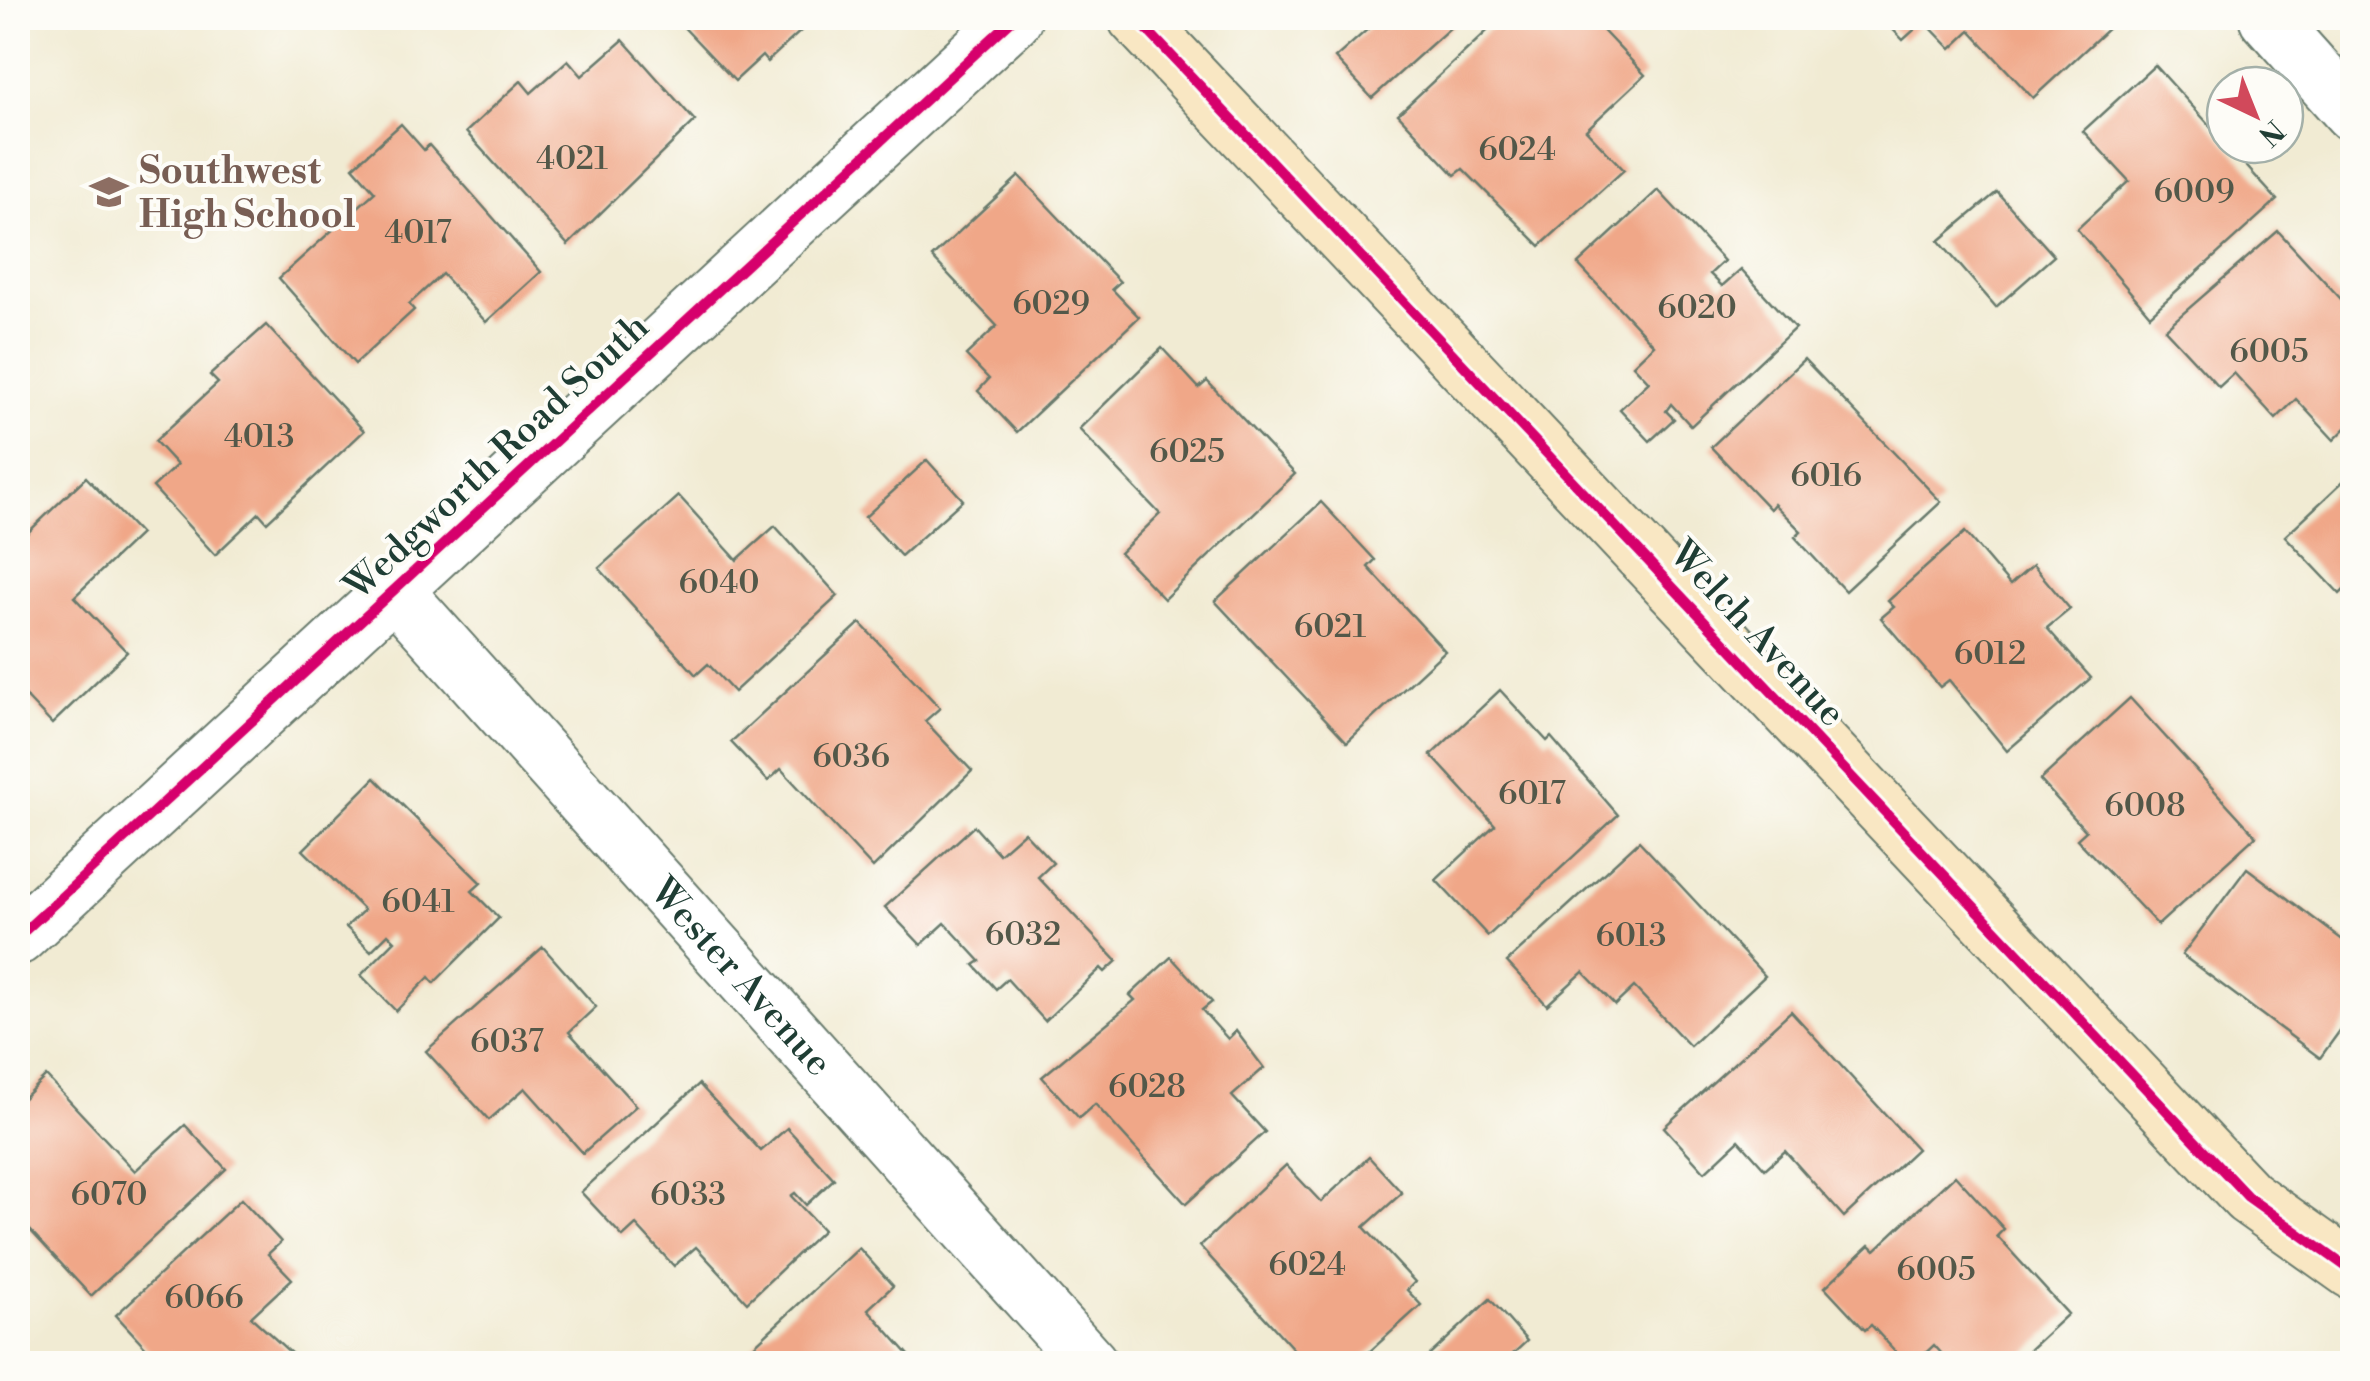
<svg xmlns="http://www.w3.org/2000/svg" width="2370" height="1381" viewBox="0 0 2370 1381" font-family="'Libre Bodoni',serif">
<style>
.building{fill:#f0a788}
.lines{fill:none;stroke-linecap:round;stroke-linejoin:round}
.street-casing{stroke:#687a6c;stroke-width:59}
.secondary-casing{stroke:#687a6c;stroke-width:59}
.street{stroke:#fff;stroke-width:55}
.secondary{stroke:#f9e7c3;stroke-width:55}
.cycleway-casing{stroke:#fdfcf7;stroke-width:16}
.cycleway{stroke:#d6006c;stroke-width:10}
.labels{text-anchor:middle;stroke-width:8;stroke-linejoin:round;paint-order:stroke}
.number-label{font-size:32px;fill:#535849}
.education-label{font-size:38px;font-weight:bold;fill:#785e54;stroke:#fdfcf7;text-anchor:start}
.street-label{font-size:38px;fill:#1f3d34;stroke:#fdfcf7}
</style>
<rect width="100%" height="100%" fill="#fdfcf7"/>
<filter id="ink" filterUnits="userSpaceOnUse"><feTurbulence type="fractalNoise" baseFrequency=".01" numOctaves="2"/><feDisplacementMap in="SourceGraphic" scale="20" xChannelSelector="R" yChannelSelector="G"/><feConvolveMatrix kernelMatrix="1 2 1 2 8 2 1 2 1" color-interpolation-filters="sRGB"/></filter>
<filter id="wash" filterUnits="userSpaceOnUse"><feTurbulence type="fractalNoise" baseFrequency=".0048" numOctaves="4" result="noise"/><feDisplacementMap in="SourceGraphic" scale="40" xChannelSelector="R" yChannelSelector="G"/><feGaussianBlur stdDeviation="2.25" result="paint"/><feColorMatrix in="noise" values="0 0 0 0 0 0 0 0 0 0 0 0 0 0 0 0 0 1.4 0 .05"/><feComposite in="paint" operator="in"/></filter>
<g filter="url(#wash)">
<rect width="100%" height="100%" fill="#f1ebd3"/>
<g id="blocks">
<g class="building">
<path d="M 675,18 L 815,18 L 767,62 L 762,56 L 735,81 Z"/>
<path d="M 1357,18 L 1461,18 L 1372,98 L 1335,58 L 1368,29 Z"/>
<path d="M 1501,18 L 1591,18 L 1645,75 L 1586,130 L 1624,170 L 1540,246 L 1463,169 L 1455,175 L 1398,114 Z"/>
<path d="M 1882,18 L 2103,18 L 2111,26 L 2033,98 L 1970,31 L 1951,49 L 1924,21 L 1903,40 Z"/>
<path d="M 623,40 L 695,121 L 568,245 L 466,132 L 521,81 L 531,93 L 568,60 L 582,76 Z"/>
<path d="M 2155,65 L 2277,200 L 2150,315 L 2077,229 L 2129,181 L 2083,131 Z"/>
<path d="M 401,124 L 424,150 L 429,145 L 541,272 L 486,322 L 442,274 L 409,304 L 414,310 L 355,364 L 279,278 L 375,192 L 353,167 Z"/>
<path d="M 1019,176 L 1120,282 L 1112,289 L 1139,317 L 1017,432 L 978,391 L 989,379 L 966,355 L 997,326 L 932,257 Z"/>
<path d="M 1658,190 L 1724,261 L 1710,274 L 1722,286 L 1741,269 L 1795,328 L 1691,426 L 1671,404 L 1666,411 L 1674,419 L 1650,441 L 1620,409 L 1649,382 L 1633,365 L 1654,345 L 1578,264 Z"/>
<path d="M 1997,192 L 2054,256 L 1996,307 L 1939,241 Z"/>
<path d="M 2278,231 L 2352,311 L 2352,422 L 2334,440 L 2296,399 L 2276,419 L 2234,373 L 2219,387 L 2165,329 Z"/>
<path d="M 266,325 L 364,431 L 267,522 L 259,513 L 215,555 L 153,487 L 177,465 L 155,441 L 218,383 L 210,375 Z"/>
<path d="M 1162,348 L 1199,388 L 1207,381 L 1295,474 L 1164,599 L 1120,553 L 1160,514 L 1079,429 Z"/>
<path d="M 1804,359 L 1941,502 L 1845,591 L 1795,537 L 1801,531 L 1774,504 L 1770,509 L 1711,447 Z"/>
<path d="M 927,460 L 963,500 L 901,556 L 865,517 Z"/>
<path d="M 2352,473 L 2352,582 L 2340,594 L 2285,536 Z"/>
<path d="M 86,477 L 140,534 L 74,597 L 127,652 L 52,724 L 18,688 L 18,542 Z"/>
<path d="M 679,496 L 737,560 L 775,526 L 838,596 L 734,692 L 708,664 L 696,675 L 599,568 Z"/>
<path d="M 1321,502 L 1375,560 L 1368,567 L 1445,651 L 1347,742 L 1215,601 Z"/>
<path d="M 1965,532 L 2010,585 L 2033,565 L 2070,609 L 2047,628 L 2091,678 L 2007,751 L 1949,680 L 1940,687 L 1881,618 L 1894,607 L 1888,601 Z"/>
<path d="M 860,623 L 940,708 L 925,721 L 972,771 L 873,868 L 781,769 L 768,781 L 731,742 Z"/>
<path d="M 1500,690 L 1547,741 L 1551,737 L 1618,815 L 1488,936 L 1436,880 L 1495,825 L 1431,755 Z"/>
<path d="M 2130,698 L 2256,836 L 2158,925 L 2077,839 L 2086,831 L 2040,780 Z"/>
<path d="M 375,778 L 481,883 L 472,891 L 499,918 L 434,983 L 429,977 L 396,1011 L 361,975 L 395,941 L 388,934 L 371,951 L 346,927 L 364,910 L 303,850 Z"/>
<path d="M 974,826 L 999,854 L 1024,832 L 1053,863 L 1038,877 L 1117,961 L 1105,972 L 1101,968 L 1045,1021 L 1007,979 L 996,989 L 974,965 L 980,961 L 945,923 L 921,945 L 885,907 Z"/>
<path d="M 1639,841 L 1765,976 L 1690,1046 L 1634,987 L 1615,1005 L 1583,972 L 1547,1005 L 1507,962 Z"/>
<path d="M 2247,868 L 2352,947 L 2352,1014 L 2320,1058 L 2182,955 Z"/>
<path d="M 543,947 L 596,1007 L 569,1032 L 636,1106 L 583,1153 L 525,1088 L 489,1120 L 426,1051 Z"/>
<path d="M 1171,957 L 1212,1002 L 1202,1010 L 1228,1039 L 1236,1031 L 1264,1068 L 1232,1096 L 1265,1132 L 1186,1204 L 1095,1104 L 1079,1118 L 1042,1077 L 1135,1000 L 1130,995 Z"/>
<path d="M 1791,1011 L 1917,1149 L 1844,1217 L 1785,1151 L 1765,1169 L 1739,1140 L 1705,1172 L 1664,1127 Z"/>
<path d="M 46,1076 L 135,1171 L 185,1125 L 226,1169 L 91,1296 L 18,1217 L 18,1103 Z"/>
<path d="M 699,1084 L 761,1151 L 787,1128 L 834,1179 L 806,1205 L 795,1193 L 791,1196 L 823,1230 L 747,1302 L 696,1247 L 674,1266 L 636,1225 L 623,1237 L 581,1192 Z"/>
<path d="M 1369,1157 L 1402,1193 L 1364,1227 L 1415,1282 L 1407,1290 L 1421,1305 L 1356,1364 L 1307,1364 L 1200,1246 L 1286,1165 L 1321,1202 Z"/>
<path d="M 1955,1175 L 2004,1229 L 1997,1236 L 2068,1314 L 2014,1364 L 1951,1364 L 1934,1345 L 1914,1364 L 1907,1364 L 1871,1325 L 1865,1330 L 1825,1287 L 1870,1245 L 1875,1250 Z"/>
<path d="M 241,1199 L 281,1242 L 268,1254 L 292,1279 L 251,1317 L 303,1364 L 161,1364 L 116,1315 Z"/>
<path d="M 859,1248 L 893,1286 L 868,1309 L 917,1364 L 734,1364 Z"/>
<path d="M 1490,1299 L 1527,1341 L 1502,1364 L 1420,1364 Z"/>
</g>
</g>
</g>
<g filter="url(#ink)">
<use href="#blocks" fill-opacity="0" stroke="#687a6c" stroke-width="2.5"/>
<g class="lines">
<g class="street-casing">
<g id="street">
<path d="M 2267,18 L 2352,113"/>
<path id="s1" d="M 394,590 L 1090,1364"/>
<path d="M 18,937 L 1014,18"/>
</g>
</g>
<g class="secondary-casing">
<path id="secondary" d="M 1136,18 L 2248,1197 L 2352,1271"/>
</g>
<use href="#street" class="street"/>
<use href="#secondary" class="secondary"/>
<g class="cycleway-casing">
<g id="cycleway">
<path d="M 1136,18 L 2248,1197 L 2352,1271"/>
<path d="M 18,937 L 1014,18"/>
</g>
</g>
<use href="#cycleway" class="cycleway"/>
</g>
</g>
<defs>
<g id="school-bare" transform="scale(3)"><path d="M0-5L7-2L0 1L-7-2ZM-4 1L0 2.5L4 1V4Q0 6-4 4Z" fill="#8d6e63" stroke="#fdfcf7" stroke-width="2.5" paint-order="stroke"/></g>
</defs>
<g fill-rule="evenodd">
<use href="#school-bare" x="109" y="192"/>
</g>
<g class="labels">
<g class="number-label">
<text x="1517" y="160">6024</text>
<text x="572" y="169">4021</text>
<text x="2194" y="202">6009</text>
<text x="418" y="243">4017</text>
<text x="1051" y="314">6029</text>
<text x="1697" y="318">6020</text>
<text x="2269" y="362">6005</text>
<text x="259" y="447">4013</text>
<text x="1187" y="462">6025</text>
<text x="1826" y="486">6016</text>
<text x="719" y="593">6040</text>
<text x="1330" y="637">6021</text>
<text x="1990" y="664">6012</text>
<text x="851" y="767">6036</text>
<text x="1532" y="804">6017</text>
<text x="2145" y="816">6008</text>
<text x="418" y="912">6041</text>
<text x="1023" y="945">6032</text>
<text x="1631" y="946">6013</text>
<text x="507" y="1052">6037</text>
<text x="1147" y="1097">6028</text>
<text x="109" y="1205">6070</text>
<text x="688" y="1205">6033</text>
<text x="1307" y="1275">6024</text>
<text x="1936" y="1280">6005</text>
<text x="204" y="1308">6066</text>
</g>
<g class="education-label">
<text x="139" y="183">Southwest<tspan x="139" dy="44">High School</tspan></text>
</g>
<g class="street-label">
<text transform="translate(496 456) rotate(-43)" y="13">Wedgworth Road South</text>
<text transform="translate(1758 633) rotate(47)" y="13">Welch Avenue</text>
<text dy="13" stroke="none"><textPath href="#s1" startOffset="520">Wester Avenue</textPath></text>
</g>
</g>
<rect width="2370" height="1381" fill="none" stroke="#fdfcf7" stroke-width="60"/>
<g transform="translate(2255 115) rotate(137)"><circle r="48" fill="#fdfcf7" stroke="#a4b0a9" stroke-width="2.5"/>
<path d="M0-8L18 38L0 25L-18 38Z" fill="#d1495b"/>
<text y="-15" font-size="28" font-weight="bold" text-anchor="middle" fill="#1f3d34">N</text>
</g>
</svg>
